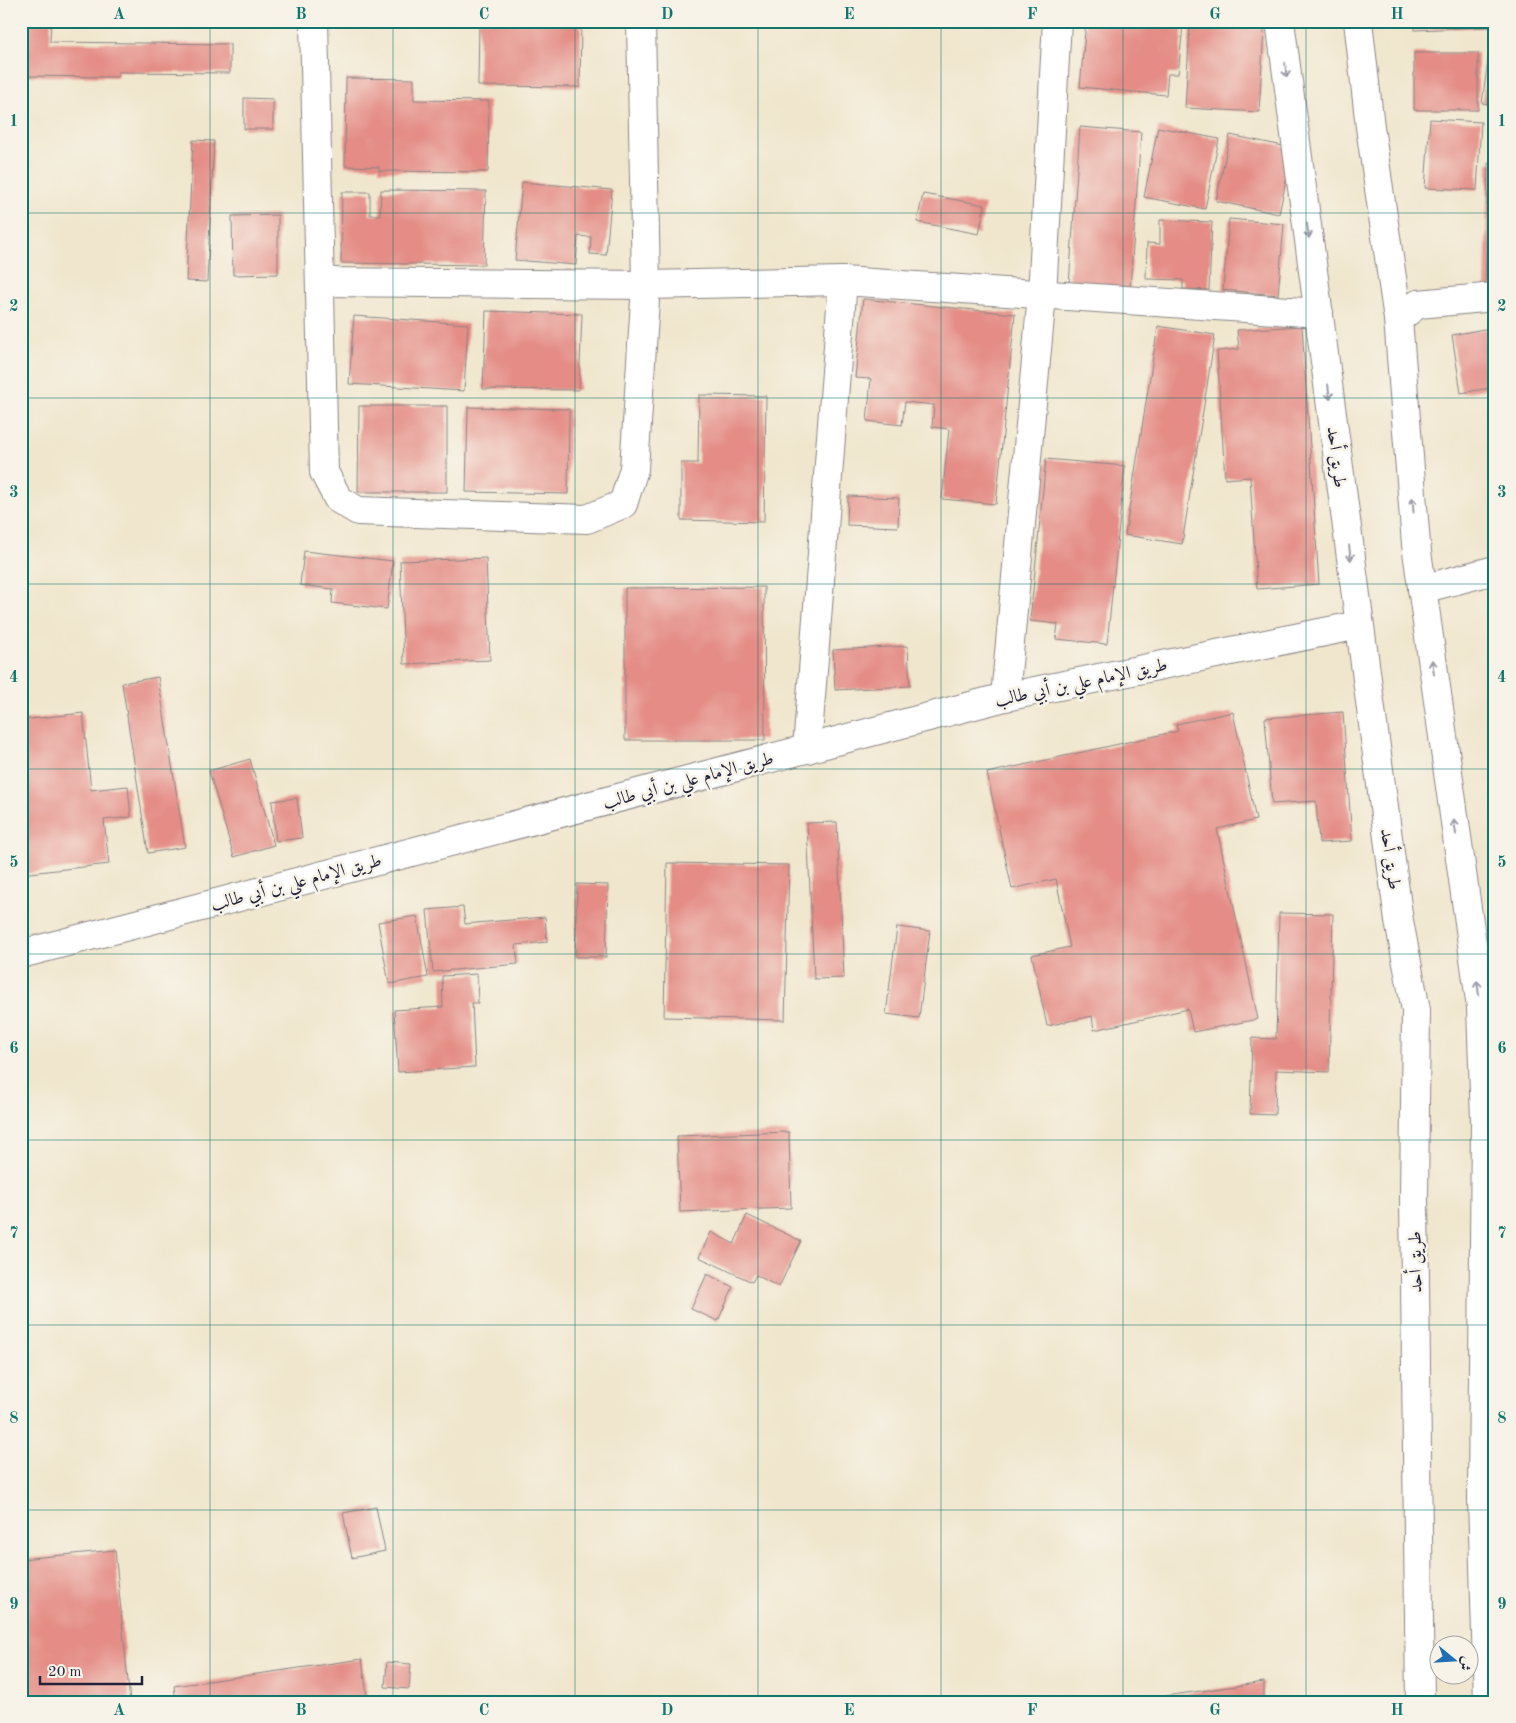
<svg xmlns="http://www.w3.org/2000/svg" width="1516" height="1723" viewBox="0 0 1516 1723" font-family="'Old Standard TT',Amiri,serif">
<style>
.building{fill:#e48c85}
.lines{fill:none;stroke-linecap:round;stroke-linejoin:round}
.street-casing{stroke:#898484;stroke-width:30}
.secondary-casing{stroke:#898484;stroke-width:30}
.primary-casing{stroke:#898484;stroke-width:30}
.street{stroke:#fff;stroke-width:28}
.secondary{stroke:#fff;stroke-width:28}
.primary{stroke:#fff;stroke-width:28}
.oneway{stroke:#9c9ca7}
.grid{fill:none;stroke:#0f766e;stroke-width:1;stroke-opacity:0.55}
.labels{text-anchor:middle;stroke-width:5;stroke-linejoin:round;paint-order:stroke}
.street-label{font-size:18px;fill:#22223b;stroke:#f7f3e8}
.neatline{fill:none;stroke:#0f766e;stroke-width:2}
.grid-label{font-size:16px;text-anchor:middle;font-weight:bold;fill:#0f766e}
</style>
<rect width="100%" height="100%" fill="#f7f3e8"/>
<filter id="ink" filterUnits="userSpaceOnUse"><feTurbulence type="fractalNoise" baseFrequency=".02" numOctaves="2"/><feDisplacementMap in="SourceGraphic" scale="10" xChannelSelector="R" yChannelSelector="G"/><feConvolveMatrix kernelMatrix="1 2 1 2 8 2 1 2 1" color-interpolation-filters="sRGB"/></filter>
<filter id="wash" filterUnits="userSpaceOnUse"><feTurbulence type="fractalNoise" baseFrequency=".0096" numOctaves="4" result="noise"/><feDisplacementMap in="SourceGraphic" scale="20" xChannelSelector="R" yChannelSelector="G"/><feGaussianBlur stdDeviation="1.12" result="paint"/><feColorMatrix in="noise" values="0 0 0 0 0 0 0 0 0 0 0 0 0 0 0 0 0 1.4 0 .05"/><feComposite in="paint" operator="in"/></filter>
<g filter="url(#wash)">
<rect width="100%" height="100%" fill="#f0e6cd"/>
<g id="blocks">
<g class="building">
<path d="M 21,21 L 51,21 L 50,42 L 230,44 L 230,73 L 118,72 L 118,77 L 21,76 Z"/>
<path d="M 479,21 L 581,21 L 580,87 L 478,86 Z"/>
<path d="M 1086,21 L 1134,21 L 1183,26 L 1178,74 L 1168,74 L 1166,95 L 1080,87 Z"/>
<path d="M 1414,21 L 1490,21 L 1491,27 L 1415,30 Z"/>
<path d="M 1190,25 L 1264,29 L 1259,112 L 1185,108 Z"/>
<path d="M 1490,46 L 1495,46 L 1495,105 L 1482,103 Z"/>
<rect x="1414" y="53" width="64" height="57"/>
<path d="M 346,78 L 414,79 L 414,100 L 489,101 L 488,172 L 379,171 L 379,167 L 345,166 Z"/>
<path d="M 244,98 L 273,99 L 273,129 L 244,129 Z"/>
<path d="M 1430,119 L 1481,122 L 1477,190 L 1425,188 Z"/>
<path d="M 1080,127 L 1141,132 L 1130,289 L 1069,285 Z"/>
<path d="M 1158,127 L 1219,139 L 1205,209 L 1144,197 Z"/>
<path d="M 1230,135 L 1293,148 L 1279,214 L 1216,201 Z"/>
<path d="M 193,140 L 214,141 L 207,282 L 186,281 Z"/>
<path d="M 1488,163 L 1495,163 L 1495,289 L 1485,289 Z"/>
<path d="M 522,182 L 612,190 L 606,255 L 590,254 L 591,237 L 578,236 L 576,265 L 515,260 Z"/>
<path d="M 381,190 L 486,191 L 484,265 L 341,263 L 342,192 L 370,192 L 370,215 L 380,215 Z"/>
<path d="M 923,194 L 985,205 L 979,234 L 917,222 Z"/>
<path d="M 278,215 L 278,274 L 233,275 L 232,216 Z"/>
<path d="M 1229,219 L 1284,224 L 1278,295 L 1223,290 Z"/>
<path d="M 1160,220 L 1212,222 L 1209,290 L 1183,289 L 1183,280 L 1146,279 L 1147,243 L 1160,244 Z"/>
<path d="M 863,299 L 1015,314 L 996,504 L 942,499 L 949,429 L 932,427 L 934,405 L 905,402 L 902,425 L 867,421 L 871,379 L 855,378 Z"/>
<path d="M 486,311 L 582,314 L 579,390 L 483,389 Z"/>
<path d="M 354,316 L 468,324 L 464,391 L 349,384 Z"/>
<path d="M 1158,326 L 1215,335 L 1182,544 L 1125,535 Z"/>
<path d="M 1302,326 L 1319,584 L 1257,589 L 1250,477 L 1225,479 L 1217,351 L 1239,349 L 1237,330 Z"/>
<path d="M 1495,327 L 1495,387 L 1461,393 L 1452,335 Z"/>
<path d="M 699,395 L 766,396 L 764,522 L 681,520 L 681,463 L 698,463 Z"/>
<path d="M 359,406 L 447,406 L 447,492 L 358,492 Z"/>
<path d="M 468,407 L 569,409 L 568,494 L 466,492 Z"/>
<path d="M 1046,459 L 1125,466 L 1107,644 L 1056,639 L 1058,624 L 1030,621 Z"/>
<path d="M 848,496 L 899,498 L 898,527 L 847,525 Z"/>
<path d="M 304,551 L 393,561 L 387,609 L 332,603 L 333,589 L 300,585 Z"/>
<path d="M 486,558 L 490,660 L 404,664 L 400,561 Z"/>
<path d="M 764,587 L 765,740 L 625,740 L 625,588 Z"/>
<path d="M 908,646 L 910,686 L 835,690 L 833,650 Z"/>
<path d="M 158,677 L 185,847 L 148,853 L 122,683 Z"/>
<path d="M 1233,712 L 1256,820 L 1217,829 L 1258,1019 L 1193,1032 L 1188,1009 L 1094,1030 L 1092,1016 L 1047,1026 L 1032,955 L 1070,947 L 1056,879 L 1012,889 L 987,773 L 1178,731 L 1176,724 Z"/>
<path d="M 1343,712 L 1352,841 L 1319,843 L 1316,801 L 1272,804 L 1265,718 Z"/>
<path d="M 83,713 L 91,790 L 128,786 L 131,817 L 104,820 L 109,864 L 21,874 L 21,720 Z"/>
<path d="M 250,759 L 274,845 L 234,857 L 209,771 Z"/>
<path d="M 297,798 L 302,838 L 276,841 L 272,801 Z"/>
<path d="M 837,822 L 844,978 L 814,979 L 807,823 Z"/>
<path d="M 667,863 L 789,865 L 785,1020 L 664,1017 Z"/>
<path d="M 577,884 L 608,885 L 606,957 L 575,957 Z"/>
<path d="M 463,907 L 465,924 L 545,917 L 547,942 L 516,945 L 518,964 L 433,972 L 427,910 Z"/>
<path d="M 1279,913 L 1333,914 L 1329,1072 L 1276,1070 L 1275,1115 L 1250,1114 L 1252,1038 L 1276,1039 Z"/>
<path d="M 417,916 L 428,977 L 389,984 L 378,922 Z"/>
<path d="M 897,927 L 930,931 L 919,1018 L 886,1014 Z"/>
<path d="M 477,974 L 478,1003 L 472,1003 L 475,1067 L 398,1072 L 394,1010 L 443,1007 L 442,976 Z"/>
<path d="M 789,1132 L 791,1208 L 680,1212 L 677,1136 Z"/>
<path d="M 747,1215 L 801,1241 L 779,1287 L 756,1275 L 752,1282 L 699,1257 L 711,1232 L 734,1244 Z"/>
<path d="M 707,1274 L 733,1287 L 718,1321 L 691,1309 Z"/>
<path d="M 376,1507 L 385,1551 L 352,1558 L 343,1513 Z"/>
<path d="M 115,1550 L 130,1702 L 22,1702 L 21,1559 Z"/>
<path d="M 362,1659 L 368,1702 L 176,1702 L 174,1686 Z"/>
<path d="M 387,1662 L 411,1664 L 409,1689 L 385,1687 Z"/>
<path d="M 1264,1682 L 1264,1702 L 1130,1702 L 1130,1701 Z"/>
</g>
</g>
</g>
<g filter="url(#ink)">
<use href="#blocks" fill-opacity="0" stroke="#898484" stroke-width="1"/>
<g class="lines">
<g class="street-casing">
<g id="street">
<path d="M 314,21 L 324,472 L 338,499 L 358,511 L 587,519 L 623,504 L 634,469 L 646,285 L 641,21"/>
<path d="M 320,282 L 646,285 L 843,281 L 1319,313"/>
<path d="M 1398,319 L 1418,304 L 1495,297"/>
<path d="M 1005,697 L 1042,295 L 1057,21"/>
<path d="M 807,749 L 843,281"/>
<path d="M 21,954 L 1005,697 L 1359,625"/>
</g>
</g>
<g class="secondary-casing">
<path id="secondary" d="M 1422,589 L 1495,570"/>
</g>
<g class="primary-casing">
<g id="primary">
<path d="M 1280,21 L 1399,921 L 1416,1010 L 1414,1199 L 1420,1702"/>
<path d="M 1358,21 L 1370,127 L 1398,319 L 1416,544 L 1481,1008 L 1485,1120 L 1482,1498 L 1488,1702"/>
</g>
</g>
<use href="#street" class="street"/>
<use href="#secondary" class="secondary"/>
<use href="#primary" class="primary"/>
</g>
<defs><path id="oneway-shaft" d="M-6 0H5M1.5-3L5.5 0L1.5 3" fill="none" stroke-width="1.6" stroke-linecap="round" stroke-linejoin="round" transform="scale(1.25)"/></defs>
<g class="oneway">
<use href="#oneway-shaft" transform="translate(1286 70) rotate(82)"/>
<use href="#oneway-shaft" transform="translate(1308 231) rotate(82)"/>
<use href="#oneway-shaft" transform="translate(1329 392) rotate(83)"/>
<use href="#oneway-shaft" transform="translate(1413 505) rotate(-94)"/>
<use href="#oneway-shaft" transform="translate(1350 553) rotate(83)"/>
<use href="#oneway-shaft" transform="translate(1433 667) rotate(-98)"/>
<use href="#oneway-shaft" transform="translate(1455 827) rotate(-98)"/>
<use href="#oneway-shaft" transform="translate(1478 988) rotate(-98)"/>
</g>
</g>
<path class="grid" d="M 210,21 L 210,1702M 393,21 L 393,1702M 575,21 L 575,1702M 758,21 L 758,1702M 941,21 L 941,1702M 1123,21 L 1123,1702M 1306,21 L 1306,1702M 21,213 L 1495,213M 21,398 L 1495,398M 21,584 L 1495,584M 21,769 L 1495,769M 21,954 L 1495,954M 21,1140 L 1495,1140M 21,1325 L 1495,1325M 21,1510 L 1495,1510"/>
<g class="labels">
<g class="street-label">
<text transform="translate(1337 457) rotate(83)" y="6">طريق أحد</text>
<text transform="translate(1081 682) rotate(-12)" y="6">طريق الإمام علي بن أبي طالب</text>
<text transform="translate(688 780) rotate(-15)" y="6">طريق الإمام علي بن أبي طالب</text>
<text transform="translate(1391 859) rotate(82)" y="6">طريق أحد</text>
<text transform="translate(296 882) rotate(-15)" y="6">طريق الإمام علي بن أبي طالب</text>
<text transform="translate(1415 1262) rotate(-91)" y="6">طريق أحد</text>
</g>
</g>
<rect width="1516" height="1723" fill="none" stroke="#f7f3e8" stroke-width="55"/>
<g transform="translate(1454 1660) rotate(108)"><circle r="24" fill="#f7f3e8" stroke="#a29fa3"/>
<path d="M0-4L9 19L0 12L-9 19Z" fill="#1f6fb2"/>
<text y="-8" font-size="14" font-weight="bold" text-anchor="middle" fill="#22223b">ش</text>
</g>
<path d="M40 1676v8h102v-8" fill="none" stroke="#22223b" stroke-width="2.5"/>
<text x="48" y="1676" font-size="15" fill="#22223b" stroke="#f7f3e8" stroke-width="4" paint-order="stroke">20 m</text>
<rect x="28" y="28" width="1460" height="1668" class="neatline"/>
<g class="grid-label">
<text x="119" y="19">A</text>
<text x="301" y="19">B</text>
<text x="484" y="19">C</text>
<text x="667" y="19">D</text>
<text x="849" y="19">E</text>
<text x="1032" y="19">F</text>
<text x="1215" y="19">G</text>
<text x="1397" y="19">H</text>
<text x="14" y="126">1</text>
<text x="1502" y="126">1</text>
<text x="14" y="311">2</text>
<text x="1502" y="311">2</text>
<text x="14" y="497">3</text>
<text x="1502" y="497">3</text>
<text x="14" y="682">4</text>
<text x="1502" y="682">4</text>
<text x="14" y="867">5</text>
<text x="1502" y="867">5</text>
<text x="14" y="1053">6</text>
<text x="1502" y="1053">6</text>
<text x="14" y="1238">7</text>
<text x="1502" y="1238">7</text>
<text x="14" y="1423">8</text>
<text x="1502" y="1423">8</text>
<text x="14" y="1609">9</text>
<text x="1502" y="1609">9</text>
<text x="119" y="1715">A</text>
<text x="301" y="1715">B</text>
<text x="484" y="1715">C</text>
<text x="667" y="1715">D</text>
<text x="849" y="1715">E</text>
<text x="1032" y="1715">F</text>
<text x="1215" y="1715">G</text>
<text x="1397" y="1715">H</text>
</g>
</svg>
